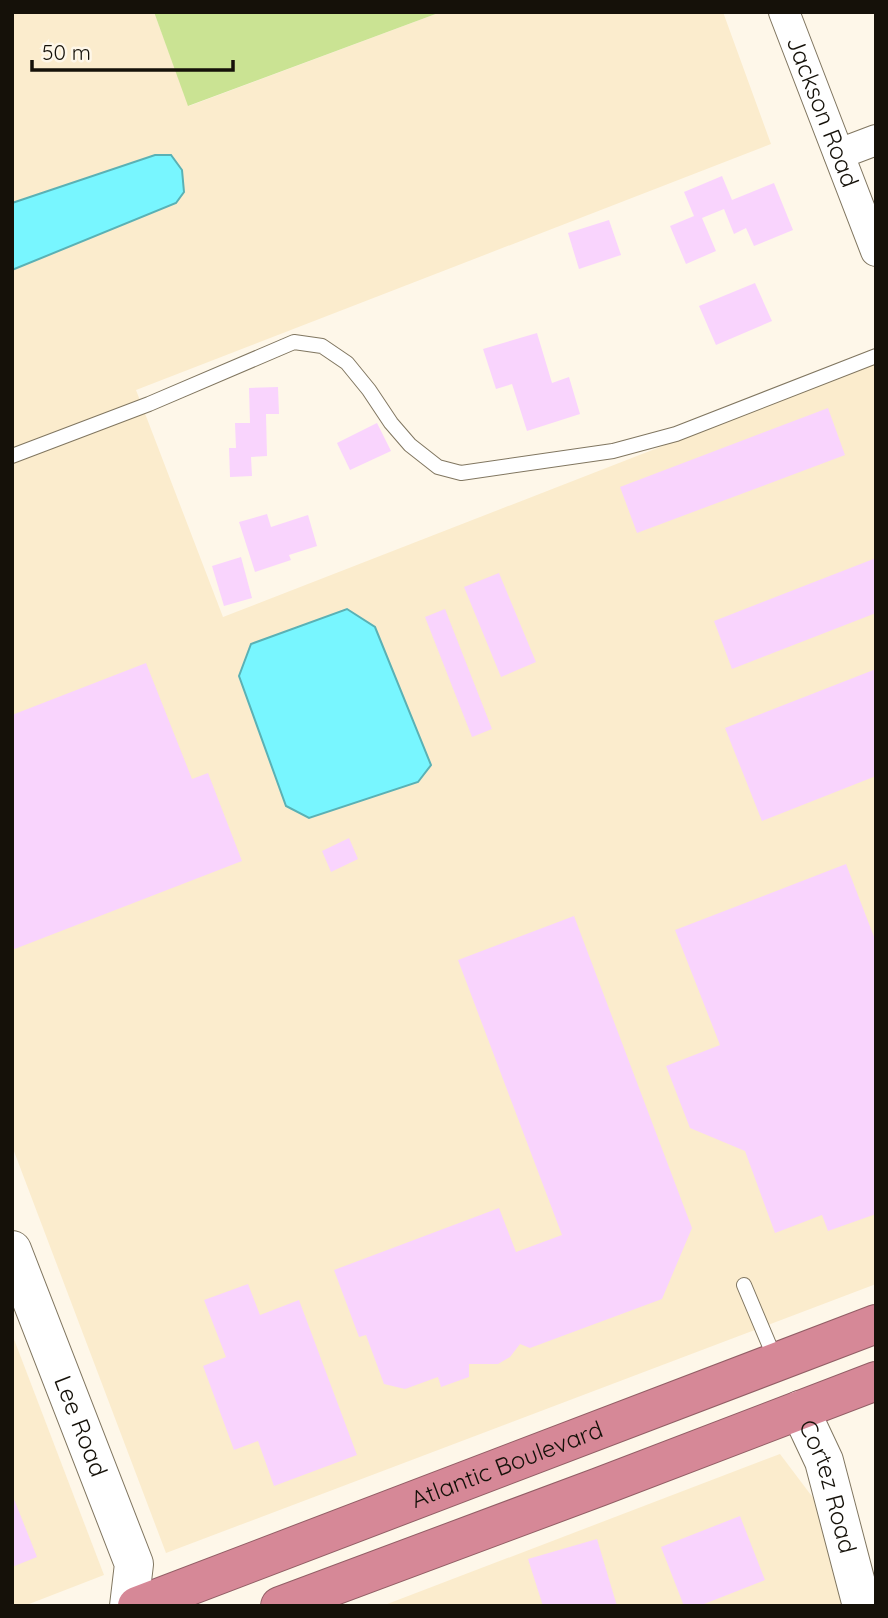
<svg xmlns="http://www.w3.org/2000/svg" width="888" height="1618" viewBox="0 0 888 1618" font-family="Quicksand,sans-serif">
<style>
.built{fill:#fbeccd}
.green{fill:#cae393}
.water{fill:#78f6ff;stroke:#5ab1b5;stroke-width:2}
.building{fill:#f9d4fd}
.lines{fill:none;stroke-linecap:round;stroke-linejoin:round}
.lane-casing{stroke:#807660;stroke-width:16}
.street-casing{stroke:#807660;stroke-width:32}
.secondary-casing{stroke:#807660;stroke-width:40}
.highway-casing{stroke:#925e65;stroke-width:40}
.lane{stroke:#fff;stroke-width:14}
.street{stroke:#fff;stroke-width:30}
.secondary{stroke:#fff;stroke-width:38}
.highway{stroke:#d68897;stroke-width:38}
.labels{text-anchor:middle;stroke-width:5;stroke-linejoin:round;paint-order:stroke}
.street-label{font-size:24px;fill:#151109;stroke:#fef7e9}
</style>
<rect width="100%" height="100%" fill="#fef7e9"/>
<g class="built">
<path d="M 12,12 L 154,12 L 189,106 L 441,12 L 723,12 L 771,144 L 136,390 L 223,617 L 876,363 L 876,1284 L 166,1553 L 12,1146 Z"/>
<path d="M 12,1334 L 104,1575 L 24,1606 L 12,1606 Z"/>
<path d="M 780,1454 L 814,1499 L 842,1606 L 382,1606 Z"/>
</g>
<path class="green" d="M 154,12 L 441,12 L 188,106 Z"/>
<g class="water">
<path d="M 155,155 L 171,155 L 182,170 L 184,192 L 176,203 L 12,270 L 12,203 Z"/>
<path d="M 347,609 L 375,627 L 431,765 L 418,782 L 309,818 L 286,806 L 239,676 L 251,644 Z"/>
</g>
<g class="building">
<path d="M 722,176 L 732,200 L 774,183 L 793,230 L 754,246 L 746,228 L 734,234 L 724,209 L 702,218 L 716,251 L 686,264 L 670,226 L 694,216 L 684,192 Z"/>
<path d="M 609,220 L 621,255 L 579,269 L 568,233 Z"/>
<path d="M 755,283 L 772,321 L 716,345 L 699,306 Z"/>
<path d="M 537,333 L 552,383 L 569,377 L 580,414 L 527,431 L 512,384 L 496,389 L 483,349 Z"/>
<path d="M 278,387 L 279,414 L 266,414 L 267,456 L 251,457 L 252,476 L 230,477 L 229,448 L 236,448 L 235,423 L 250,423 L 249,388 Z"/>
<path d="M 828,408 L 845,455 L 637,533 L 620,487 Z"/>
<path d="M 377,423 L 391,451 L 350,470 L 337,443 Z"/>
<path d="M 267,514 L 271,527 L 308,515 L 317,546 L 289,555 L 291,560 L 255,572 L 239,522 Z"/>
<path d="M 241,557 L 252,598 L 224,606 L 212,566 Z"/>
<path d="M 876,558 L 876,613 L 732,669 L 714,621 Z"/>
<path d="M 499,573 L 536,662 L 501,677 L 464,587 Z"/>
<path d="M 445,609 L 492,729 L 472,737 L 425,617 Z"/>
<path d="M 146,663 L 192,779 L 208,773 L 242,861 L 12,950 L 12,715 Z"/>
<path d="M 876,669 L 876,776 L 762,821 L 725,728 Z"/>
<path d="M 349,838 L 358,859 L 331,872 L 322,851 Z"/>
<path d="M 846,864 L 876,942 L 876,1214 L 828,1231 L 822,1215 L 775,1233 L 745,1151 L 690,1128 L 666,1066 L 720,1045 L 675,930 Z"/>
<path d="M 574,916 L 692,1228 L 662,1299 L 530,1348 L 520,1344 L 510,1357 L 498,1364 L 469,1364 L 469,1377 L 441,1387 L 438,1377 L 405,1389 L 384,1384 L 366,1335 L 359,1337 L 334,1270 L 499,1208 L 516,1252 L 562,1235 L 458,960 Z"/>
<path d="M 248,1284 L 260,1315 L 299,1300 L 357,1455 L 274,1486 L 258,1441 L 234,1450 L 203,1366 L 226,1357 L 204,1300 Z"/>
<path d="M 12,1494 L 37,1557 L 12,1567 Z"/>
<path d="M 740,1516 L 765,1580 L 699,1606 L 684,1606 L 661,1547 Z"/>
<path d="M 597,1539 L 617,1606 L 543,1606 L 528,1559 Z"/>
</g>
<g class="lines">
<g class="lane-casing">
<g id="lane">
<path d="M 12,456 L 149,404 L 294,342 L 322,346 L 347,363 L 369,390 L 391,423 L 410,445 L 438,467 L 461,473 L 613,451 L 676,434 L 876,356"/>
<path d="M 744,1285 L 776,1361"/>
</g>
</g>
<g class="street-casing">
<g id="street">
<path id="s1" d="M 784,12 L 876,251"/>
<path d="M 839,154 L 876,140"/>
</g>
</g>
<g class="secondary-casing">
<g id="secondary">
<path id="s2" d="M 12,1250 L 134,1564 L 129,1606"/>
<path id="s3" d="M 800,1410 L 824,1461 L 862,1606"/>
</g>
</g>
<g class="highway-casing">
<g id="highway">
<path id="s4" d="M 137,1606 L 876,1324"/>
<path d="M 280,1606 L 599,1487 L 876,1381"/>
</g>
</g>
<use href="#lane" class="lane"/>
<use href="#street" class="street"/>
<use href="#secondary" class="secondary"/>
<use href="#highway" class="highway"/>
</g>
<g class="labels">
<g class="street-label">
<text dy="8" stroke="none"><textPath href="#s1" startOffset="107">Jackson Road</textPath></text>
<text dy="8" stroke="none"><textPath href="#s2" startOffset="189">Lee Road</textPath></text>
<text dy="8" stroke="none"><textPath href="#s4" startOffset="396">Atlantic Boulevard</textPath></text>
<text dy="8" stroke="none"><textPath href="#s3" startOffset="82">Cortez Road</textPath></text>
</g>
</g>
<rect width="888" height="1618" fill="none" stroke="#151109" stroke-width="28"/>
<path d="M32 60v10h201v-10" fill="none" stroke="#151109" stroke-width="3.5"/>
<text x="42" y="60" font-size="21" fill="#151109" stroke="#fef7e9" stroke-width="5" paint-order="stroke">50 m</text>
</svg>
